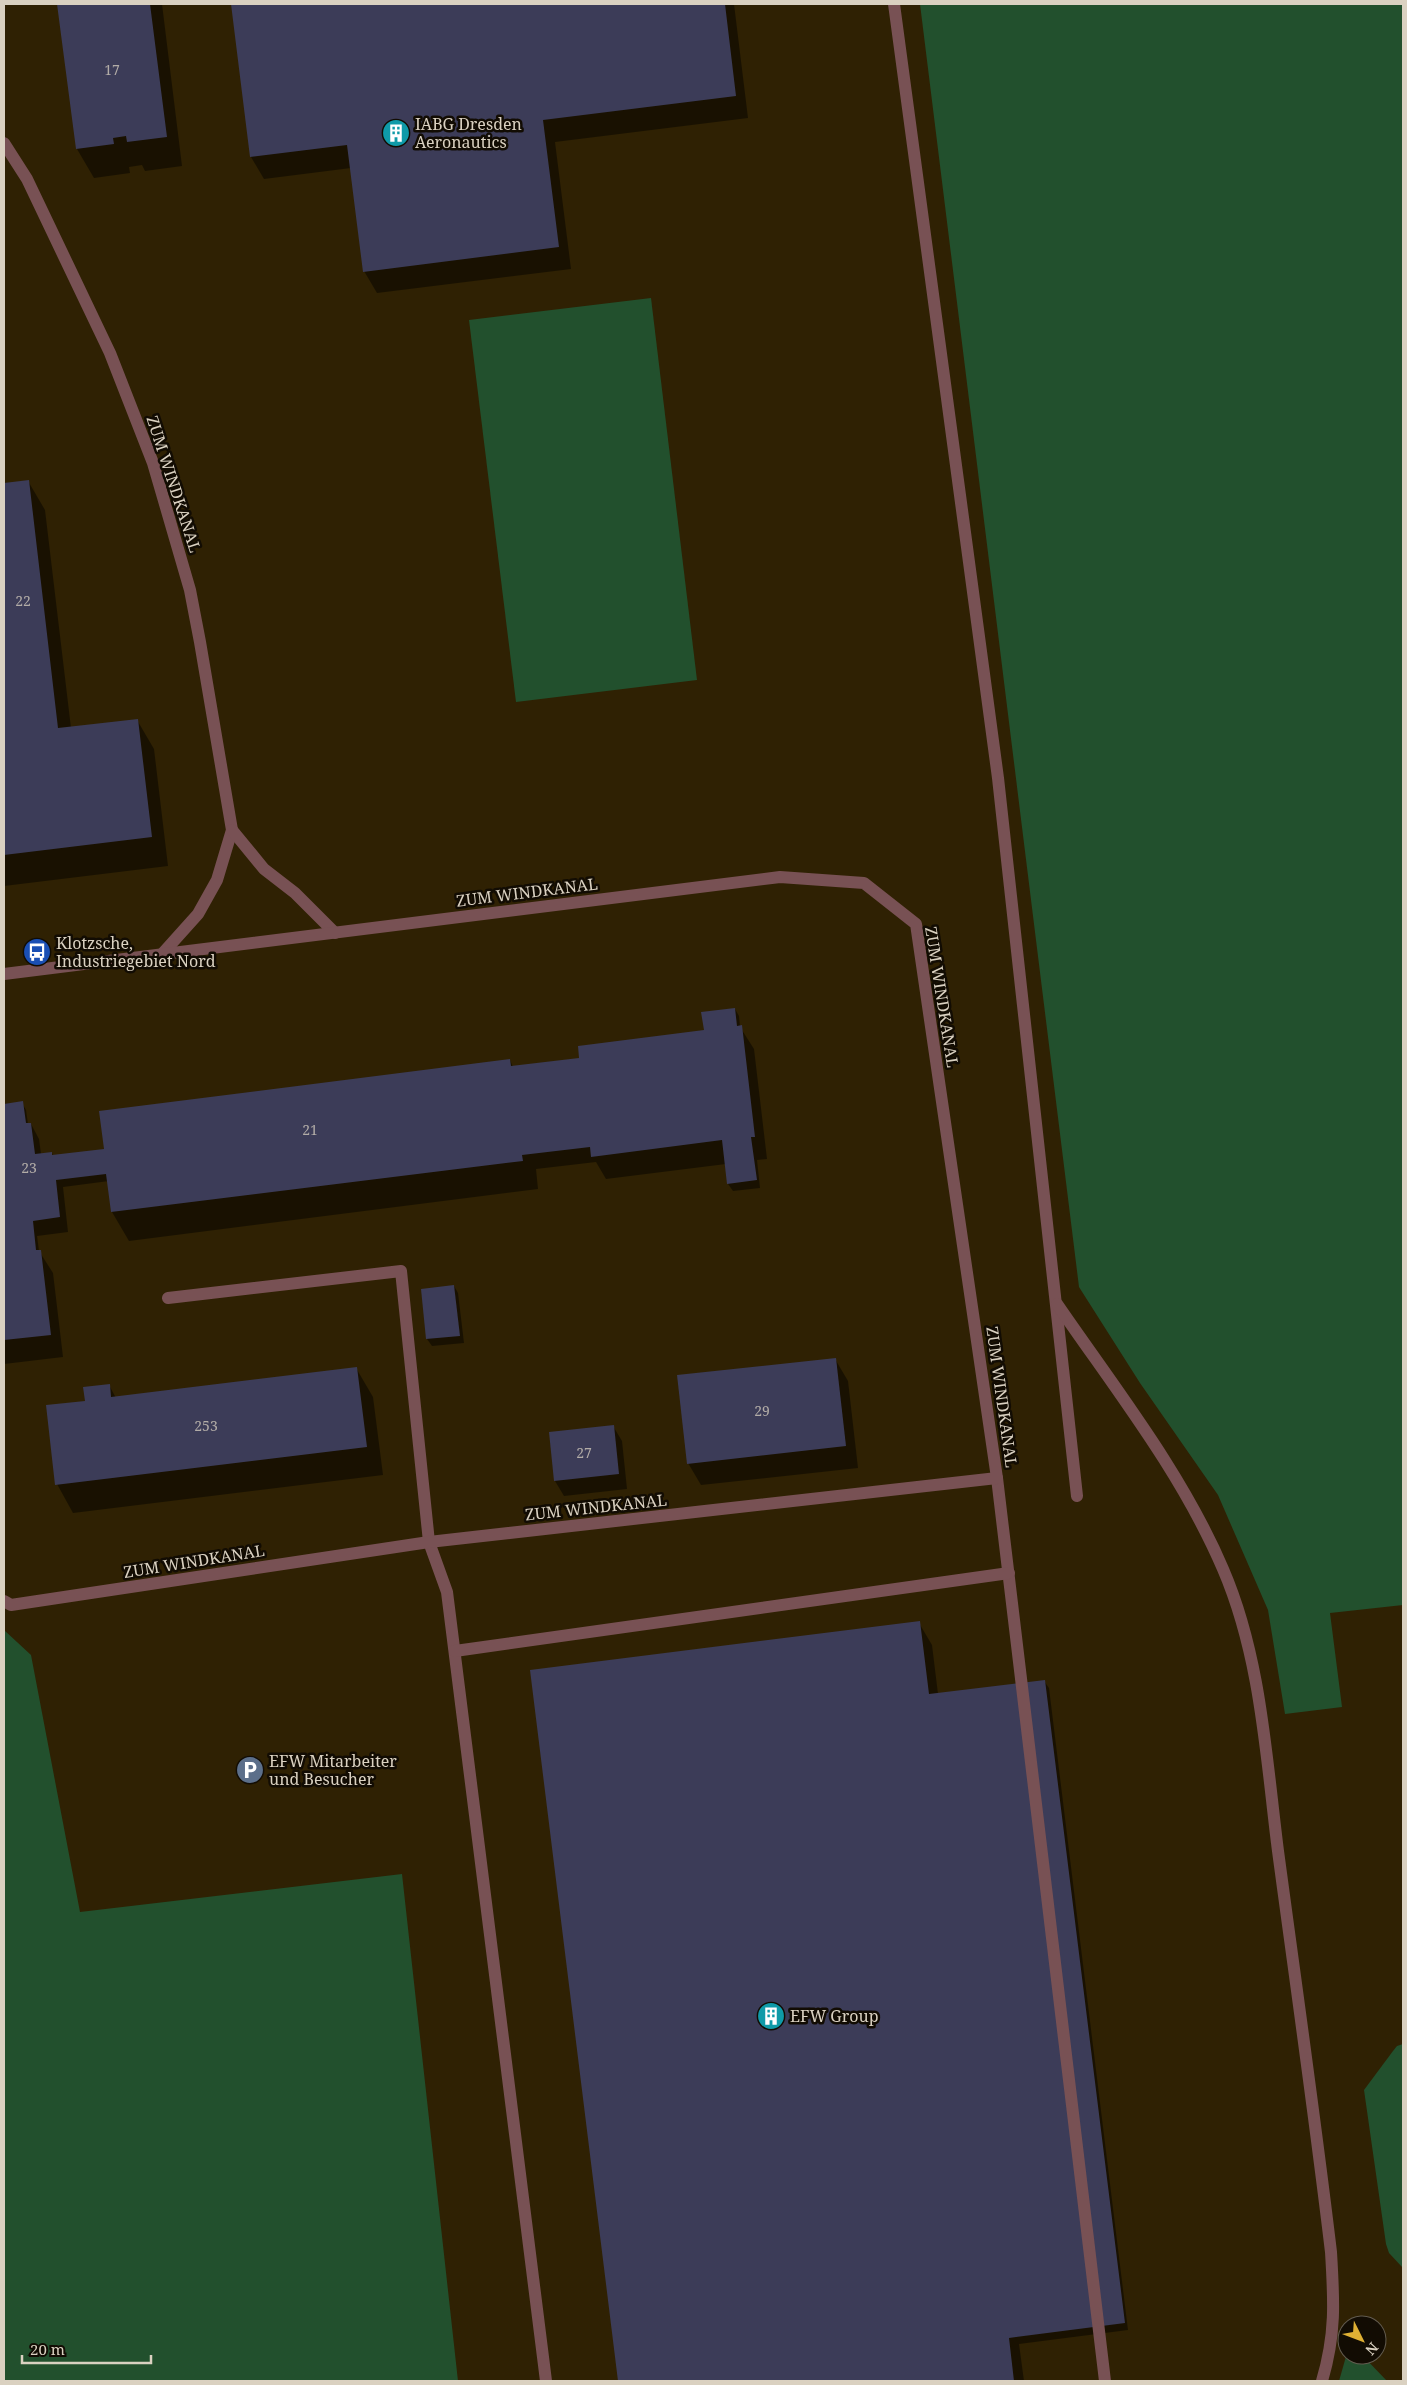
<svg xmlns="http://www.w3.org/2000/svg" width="1407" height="2385" viewBox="0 0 1407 2385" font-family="'Noto Serif',serif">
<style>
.green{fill:#22502d}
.shadow{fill:#0007}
.building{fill:#3c3c58}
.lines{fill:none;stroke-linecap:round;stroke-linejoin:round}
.service{stroke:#785154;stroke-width:12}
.minor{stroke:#785154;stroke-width:12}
.labels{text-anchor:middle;stroke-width:5;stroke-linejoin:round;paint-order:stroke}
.number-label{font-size:14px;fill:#b2aca7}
.poi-label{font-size:16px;fill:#dad1c1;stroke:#120c03;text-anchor:start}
.street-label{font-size:16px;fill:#dad1c1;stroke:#120c03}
</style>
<rect width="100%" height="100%" fill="#2f2103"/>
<g class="green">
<path d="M 920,4 L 1403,4 L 1403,1605 L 1330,1613 L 1342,1707 L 1285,1714 L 1268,1610 L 1218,1495 L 1140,1383 L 1079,1287 Z"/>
<path d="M 651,298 L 697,680 L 516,702 L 469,320 Z"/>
<path d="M 4,1630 L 31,1655 L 80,1912 L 402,1874 L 458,2381 L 4,2381 Z"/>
<path d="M 1403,2044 L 1403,2268 L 1389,2253 L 1386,2244 L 1364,2090 L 1393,2051 L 1397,2046 Z"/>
<path d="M 1347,2353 L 1347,2355 L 1362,2355 L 1387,2381 L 1339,2381 Z"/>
</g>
<g class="shadow">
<path d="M 59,4 L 162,4 L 182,166 L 145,171 L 142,165 L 129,167 L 130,173 L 94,178 L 77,149 Z"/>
<path d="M 232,4 L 734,4 L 748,118 L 555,142 L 571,269 L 377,293 L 364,271 L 351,168 L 264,179 L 251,157 Z"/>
<path d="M 28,481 L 45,510 L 71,728 L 137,720 L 154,749 L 168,866 L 4,886 L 4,484 Z"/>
<path d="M 735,1009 L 739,1016 L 740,1027 L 754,1049 L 767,1159 L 757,1160 L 760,1188 L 733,1191 L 728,1184 L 726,1164 L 606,1179 L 596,1162 L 536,1169 L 538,1189 L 129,1241 L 112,1212 L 109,1181 L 63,1187 L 68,1232 L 37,1236 L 39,1251 L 53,1273 L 63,1357 L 4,1364 L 4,1105 L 22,1103 L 26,1110 L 28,1124 L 31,1124 L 39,1139 L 41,1154 L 52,1153 L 53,1156 L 105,1150 L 510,1060 L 513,1067 L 578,1059 L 706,1031 Z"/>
<path d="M 454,1286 L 458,1293 L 464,1343 L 432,1346 L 427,1339 L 422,1290 Z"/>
<path d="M 835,1359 L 848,1381 L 858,1468 L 701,1485 L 688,1463 Z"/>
<path d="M 356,1368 L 373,1397 L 383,1475 L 73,1513 L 57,1484 L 86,1402 L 109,1385 L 116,1398 Z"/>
<path d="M 613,1426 L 622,1441 L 627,1489 L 564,1496 L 555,1481 L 550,1433 Z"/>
<path d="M 919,1623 L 932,1645 L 938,1694 L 1044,1681 L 1049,1688 L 1128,2330 L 1019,2344 L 1024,2381 L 619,2381 L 531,1672 Z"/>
</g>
<g class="building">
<path d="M 57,4 L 150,4 L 167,137 L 127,142 L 126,136 L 113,138 L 114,144 L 76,149 Z"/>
<path d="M 231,4 L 725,4 L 736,96 L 543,120 L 559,247 L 363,272 L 347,145 L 250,157 Z"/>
<path d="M 29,480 L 58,728 L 138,719 L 152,837 L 4,855 L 4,483 Z"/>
<path d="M 735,1008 L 737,1026 L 742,1025 L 755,1137 L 751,1137 L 757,1180 L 727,1184 L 722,1140 L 591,1157 L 590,1147 L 522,1155 L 523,1161 L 111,1212 L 106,1174 L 56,1180 L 60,1217 L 33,1221 L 36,1250 L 41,1250 L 51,1335 L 4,1340 L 4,1104 L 23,1101 L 26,1123 L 31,1123 L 35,1154 L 52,1152 L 52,1155 L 104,1149 L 99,1111 L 510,1059 L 511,1066 L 579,1058 L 578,1046 L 704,1030 L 701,1012 Z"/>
<path d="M 454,1285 L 460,1336 L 426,1339 L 421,1289 Z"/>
<path d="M 836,1358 L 846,1446 L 687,1464 L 677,1375 Z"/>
<path d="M 357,1367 L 367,1447 L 55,1485 L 46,1405 L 85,1401 L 83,1387 L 110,1384 L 111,1397 Z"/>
<path d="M 614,1425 L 619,1474 L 554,1481 L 549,1432 Z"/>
<path d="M 920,1621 L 929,1694 L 1045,1680 L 1125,2323 L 1009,2338 L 1014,2381 L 618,2381 L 530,1670 Z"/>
</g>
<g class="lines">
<g class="service">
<path d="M 894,4 L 998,778 L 1077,1496"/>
<path d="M 168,1298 L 401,1271 L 429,1542 L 447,1592 L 546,2381"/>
<path d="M 1057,1304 C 1116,1390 1182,1473 1223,1569 C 1261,1657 1266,1757 1278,1851 C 1296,1985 1315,2118 1331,2252 C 1334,2301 1336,2334 1322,2381"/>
<path d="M 997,1478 L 1105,2381"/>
<path d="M 455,1651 L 1009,1573"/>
</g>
<g class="minor">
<path d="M 4,143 L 27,179 L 110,353 L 153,463 L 190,590 L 200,642 L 232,830 L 217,880 L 198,914 L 163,953"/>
<path d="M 232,830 L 264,869 L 295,893 L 335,933"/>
<path d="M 4,974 L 780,877 L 864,883 L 916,924 L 997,1478 L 429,1542 L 11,1605 L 4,1601"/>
</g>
</g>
<defs>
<g id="building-disc" transform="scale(1.4375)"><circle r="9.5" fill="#0f9aa8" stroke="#120c03"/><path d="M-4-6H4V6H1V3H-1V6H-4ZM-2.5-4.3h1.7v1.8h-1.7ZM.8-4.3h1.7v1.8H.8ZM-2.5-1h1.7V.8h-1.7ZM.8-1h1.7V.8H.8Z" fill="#fff"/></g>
<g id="bus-disc" transform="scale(1.4375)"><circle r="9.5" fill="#1a4fb4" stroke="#120c03"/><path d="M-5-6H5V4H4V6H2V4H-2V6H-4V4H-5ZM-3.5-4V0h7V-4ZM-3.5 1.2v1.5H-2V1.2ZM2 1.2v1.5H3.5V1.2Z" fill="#fff"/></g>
<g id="parking-disc" transform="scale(1.4375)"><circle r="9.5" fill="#5c6f8a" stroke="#120c03"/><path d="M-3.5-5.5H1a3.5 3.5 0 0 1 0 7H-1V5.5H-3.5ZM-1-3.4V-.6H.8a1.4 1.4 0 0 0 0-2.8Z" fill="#fff"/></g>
</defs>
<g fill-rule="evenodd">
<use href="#building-disc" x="396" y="133"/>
<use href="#bus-disc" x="37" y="952"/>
<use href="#parking-disc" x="250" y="1770"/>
<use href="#building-disc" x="771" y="2016"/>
</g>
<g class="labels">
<g class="number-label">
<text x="112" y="75">17</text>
<text x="23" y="606">22</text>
<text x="310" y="1135">21</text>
<text x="29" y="1173">23</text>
<text x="762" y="1416">29</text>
<text x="206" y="1431">253</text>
<text x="584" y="1458">27</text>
</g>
<g class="poi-label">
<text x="415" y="130">IABG Dresden<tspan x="415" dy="18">Aeronautics</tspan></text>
<text x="56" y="949">Klotzsche,<tspan x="56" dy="18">Industriegebiet Nord</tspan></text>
<text x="269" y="1767">EFW Mitarbeiter<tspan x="269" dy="18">und Besucher</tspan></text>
<text x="790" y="2022">EFW Group</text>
</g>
<g class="street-label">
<text transform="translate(174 484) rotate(72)" y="6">ZUM WINDKANAL</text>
<text transform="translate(527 892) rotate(-7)" y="6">ZUM WINDKANAL</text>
<text transform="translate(942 997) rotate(81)" y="6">ZUM WINDKANAL</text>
<text transform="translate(1002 1397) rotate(82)" y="6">ZUM WINDKANAL</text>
<text transform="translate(596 1507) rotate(-6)" y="6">ZUM WINDKANAL</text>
<text transform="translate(194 1561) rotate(-9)" y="6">ZUM WINDKANAL</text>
</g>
</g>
<rect width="1407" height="2385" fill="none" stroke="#dad1c1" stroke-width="10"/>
<g transform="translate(1362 2340) rotate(132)"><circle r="24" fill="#120c03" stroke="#625b4f"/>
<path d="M0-4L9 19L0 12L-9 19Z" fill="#dfb034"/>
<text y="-8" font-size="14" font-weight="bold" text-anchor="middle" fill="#dad1c1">N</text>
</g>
<path d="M22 2355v8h129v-8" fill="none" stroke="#dad1c1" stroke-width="2.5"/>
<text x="30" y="2355" font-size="15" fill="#dad1c1" stroke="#120c03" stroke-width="4" paint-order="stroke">20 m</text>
</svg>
